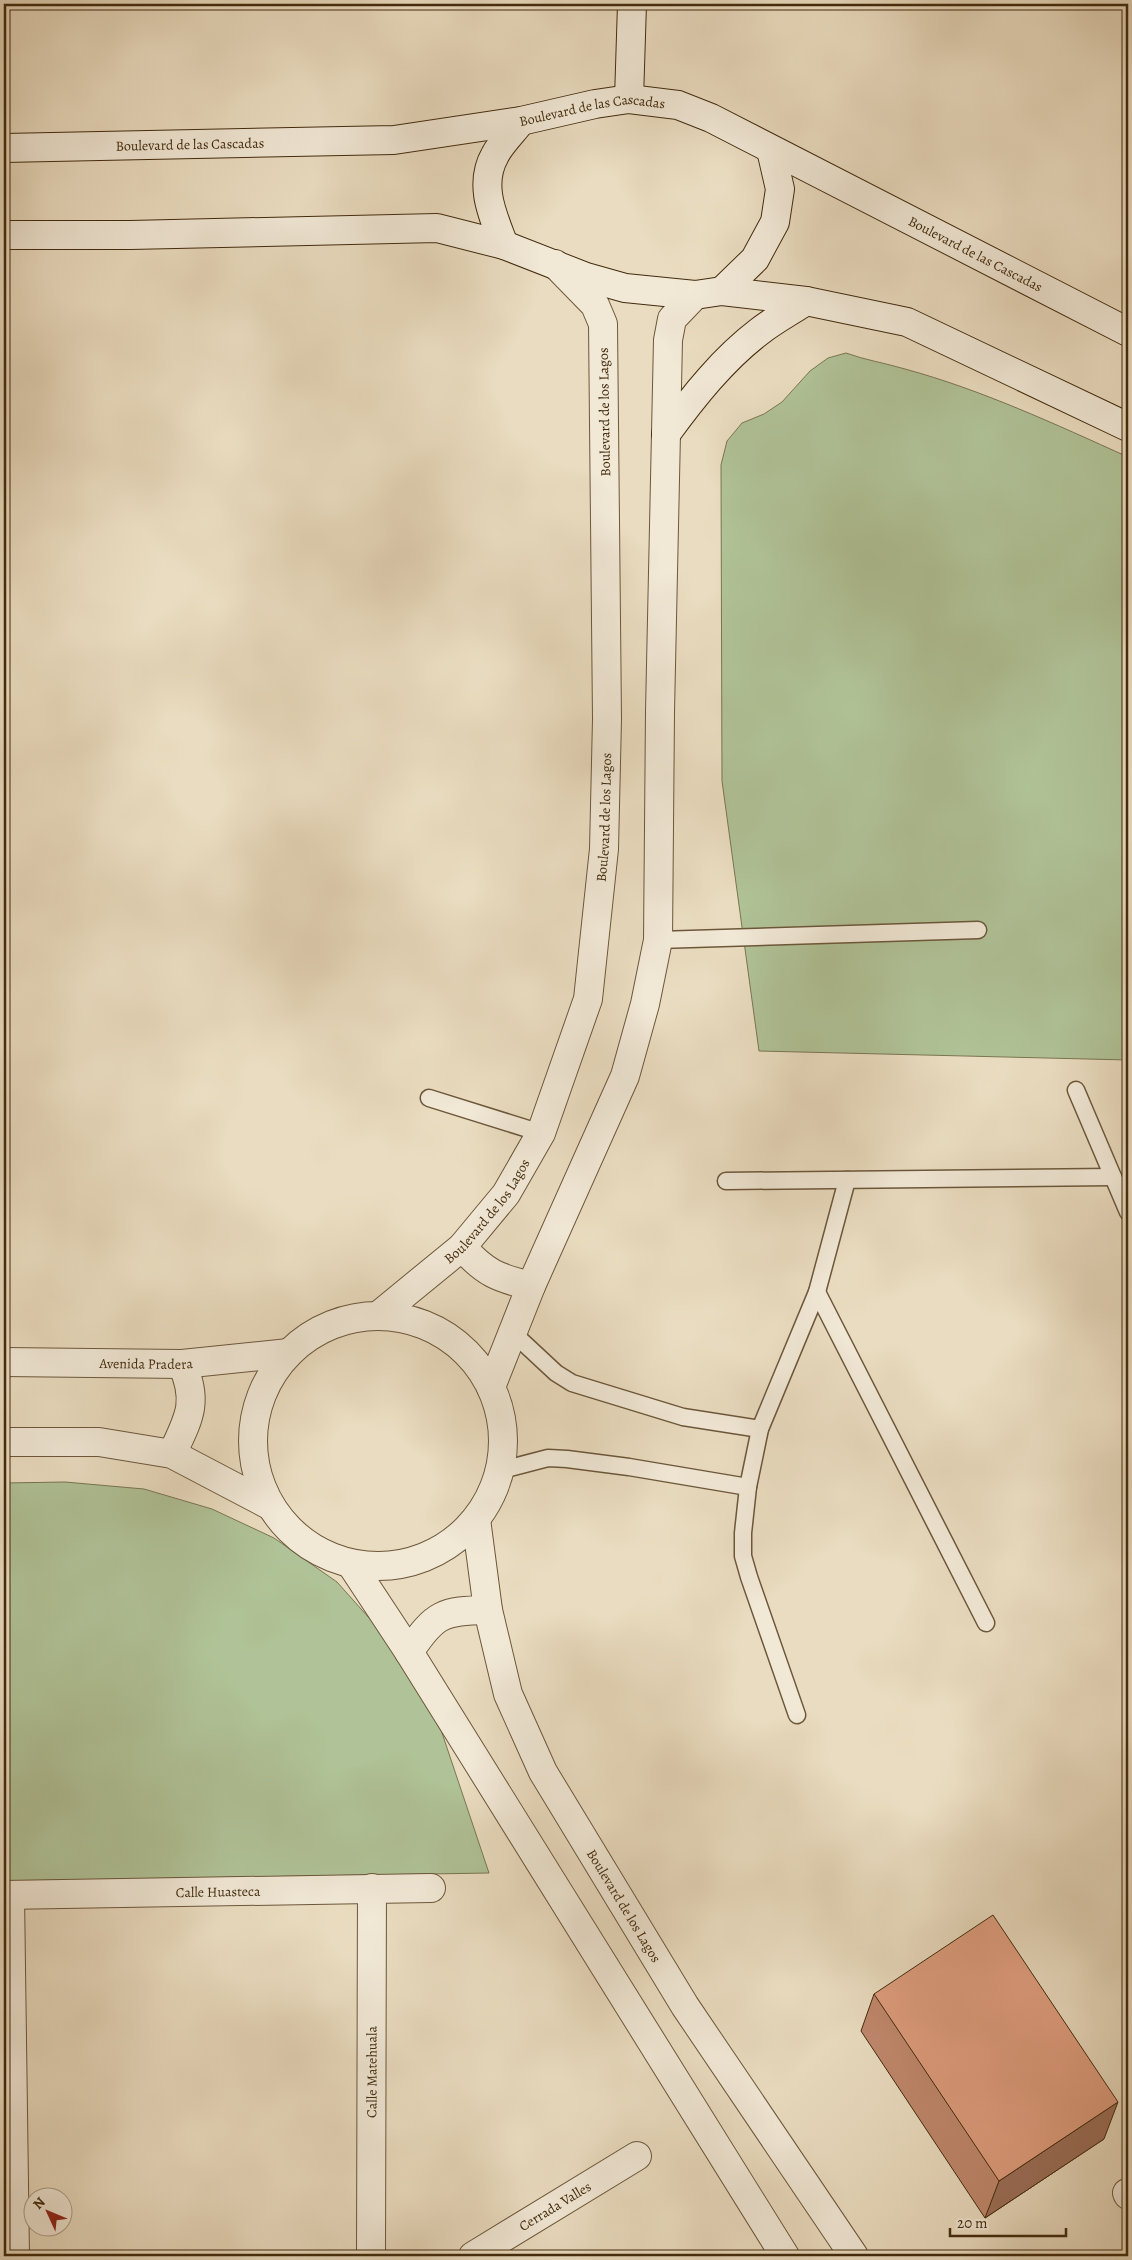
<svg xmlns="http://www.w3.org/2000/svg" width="1132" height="2260" viewBox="0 0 1132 2260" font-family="Alegreya,serif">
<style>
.green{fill:#b0c297;stroke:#797652}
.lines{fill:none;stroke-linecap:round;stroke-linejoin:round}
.lane-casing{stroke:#6c573a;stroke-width:19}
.street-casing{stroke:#6c573a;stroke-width:30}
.secondary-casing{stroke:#422b0d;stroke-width:30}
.lane{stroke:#f1e8d6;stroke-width:16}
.street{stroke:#f1e8d6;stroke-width:28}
.secondary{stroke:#f1e8d6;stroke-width:28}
.wall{fill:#c0886d;stroke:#422b0d}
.shaded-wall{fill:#9c6f59;stroke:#422b0d}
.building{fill:#df9e7f;stroke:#422b0d}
.labels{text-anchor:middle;stroke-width:4.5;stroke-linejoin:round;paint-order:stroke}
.street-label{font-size:14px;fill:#422b0d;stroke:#f1e8d6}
</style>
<rect width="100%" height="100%" fill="#eadcc0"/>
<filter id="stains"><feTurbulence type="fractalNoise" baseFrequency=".004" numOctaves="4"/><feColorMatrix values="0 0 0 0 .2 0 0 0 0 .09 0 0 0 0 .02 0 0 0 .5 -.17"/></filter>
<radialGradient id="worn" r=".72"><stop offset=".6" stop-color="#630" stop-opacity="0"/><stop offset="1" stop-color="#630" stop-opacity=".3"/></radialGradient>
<g class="green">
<path d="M 846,353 C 865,360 885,363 905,369 C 982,390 1055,424 1128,457 L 1128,1060 L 759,1051 L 722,781 L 721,465 L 727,441 L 742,423 L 764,414 L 782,402 L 810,371 L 828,358 Z"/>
<path d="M 65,1482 L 144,1489 L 212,1509 L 274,1538 L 337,1582 L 386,1637 L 437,1718 L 489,1873 L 4,1881 L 4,1483 Z"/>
</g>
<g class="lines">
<g class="lane-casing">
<g id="lane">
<path d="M 658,940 L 978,930"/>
<path d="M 1076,1090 L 1128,1212"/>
<path d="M 429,1098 L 541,1133"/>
<path d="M 726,1181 L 1113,1177"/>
<path d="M 817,1292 L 986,1623"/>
<path d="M 512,1332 L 556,1373 L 572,1383 L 683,1417 L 760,1429"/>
<path d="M 498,1471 L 548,1458 L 567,1459 L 629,1467 L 748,1487"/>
<path d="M 797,1715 L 749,1577 L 743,1556 L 743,1533 L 748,1487 L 760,1429 L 817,1292 L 847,1180"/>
</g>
</g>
<g class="street-casing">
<g id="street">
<path d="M 462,1247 C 485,1273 498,1278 531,1286"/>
<path id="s1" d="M 379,1315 L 462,1247 L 506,1194 L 541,1133 L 588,999 L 604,849 L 607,719 L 603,324 L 595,305 L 555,264"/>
<circle cx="378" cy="1441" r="125"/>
<path id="s2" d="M 4,1362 L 182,1364 L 289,1353"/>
<path d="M 491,1387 L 531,1286 L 625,1076 L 645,1004 L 658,940 L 660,712 L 668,340 L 672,319 L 695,295"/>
<path d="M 4,1442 L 99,1442 L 172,1454 L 269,1505"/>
<path d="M 172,1454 C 189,1418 199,1402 182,1364"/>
<path id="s3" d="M 476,1519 L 488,1610 L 508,1694 L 543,1772 L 685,2006 L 854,2256"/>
<path d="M 351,1564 L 409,1652 L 785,2256"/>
<path d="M 409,1652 C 436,1613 442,1611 488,1610"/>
<path id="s4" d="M 4,1895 L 431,1888"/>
<path d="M 10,1895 L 15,2256"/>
<path d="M 1127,2193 L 1128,2195"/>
<path id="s5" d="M 371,2256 L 372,1888"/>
<path id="s6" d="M 473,2256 L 637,2156"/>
</g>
</g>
<g class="secondary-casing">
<g id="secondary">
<path d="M 629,99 L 632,4"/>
<path id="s7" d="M 4,148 L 394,140 L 521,121 L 595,104 L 629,99 L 678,105 L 711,118 L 1128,332"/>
<path d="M 4,235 L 130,235 L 437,228 L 504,245 L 586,277 L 625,288 L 695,295 L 722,291 L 806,301 L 907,322 L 1128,427"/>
<path d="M 504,245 C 493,216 478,185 495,155 C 501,143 513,132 521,121"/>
<path d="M 722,291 L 755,259 L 775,222 L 780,189 L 771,150"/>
<path d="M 666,434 C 693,397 723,359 760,331 C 774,320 791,311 806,301"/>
</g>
</g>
<use href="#lane" class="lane"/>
<use href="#street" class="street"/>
<use href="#secondary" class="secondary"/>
</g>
<path class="wall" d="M 874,1994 L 1104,2139 L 985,2218 L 861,2031 Z"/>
<path class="shaded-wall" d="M 1118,2102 L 1104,2139 L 985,2218 L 999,2181 Z"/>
<path class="building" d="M 993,1915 L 1118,2102 L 999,2181 L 874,1994 Z"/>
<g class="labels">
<g class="street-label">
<text dy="5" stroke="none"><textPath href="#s7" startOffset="591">Boulevard de las Cascadas</textPath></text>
<text dy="5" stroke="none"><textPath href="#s7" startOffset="186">Boulevard de las Cascadas</textPath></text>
<text dy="5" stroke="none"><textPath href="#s7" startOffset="1011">Boulevard de las Cascadas</textPath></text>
<text transform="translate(604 412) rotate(-91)" y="5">Boulevard de los Lagos</text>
<text dy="5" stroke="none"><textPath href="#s1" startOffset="571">Boulevard de los Lagos</textPath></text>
<text dy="5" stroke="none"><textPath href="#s1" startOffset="151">Boulevard de los Lagos</textPath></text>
<text dy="5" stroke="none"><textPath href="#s2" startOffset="142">Avenida Pradera</textPath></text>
<text dy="5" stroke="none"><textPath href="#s4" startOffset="214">Calle Huasteca</textPath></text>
<text dy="5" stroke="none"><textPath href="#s3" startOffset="420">Boulevard de los Lagos</textPath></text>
<text dy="5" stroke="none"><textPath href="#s5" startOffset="184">Calle Matehuala</textPath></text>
<text dy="5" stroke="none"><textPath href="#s6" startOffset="96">Cerrada Valles</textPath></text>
</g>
</g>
<rect width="1132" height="2260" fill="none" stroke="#eadcc0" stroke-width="20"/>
<rect x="5" y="5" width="1122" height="2250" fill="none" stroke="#422b0d" stroke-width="2.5"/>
<rect x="10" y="10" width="1112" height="2240" fill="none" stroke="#422b0d"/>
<g transform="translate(48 2212) rotate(314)"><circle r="24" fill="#f1e8d6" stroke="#ab9c86"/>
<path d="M0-4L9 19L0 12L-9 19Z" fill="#8f2418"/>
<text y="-8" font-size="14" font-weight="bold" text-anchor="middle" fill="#422b0d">N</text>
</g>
<path d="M950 2228v8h116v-8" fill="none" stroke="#422b0d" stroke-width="2.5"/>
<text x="957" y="2228" font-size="15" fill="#422b0d" stroke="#f1e8d6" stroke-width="4" paint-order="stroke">20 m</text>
<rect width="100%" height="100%" filter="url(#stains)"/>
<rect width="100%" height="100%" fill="url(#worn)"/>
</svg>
